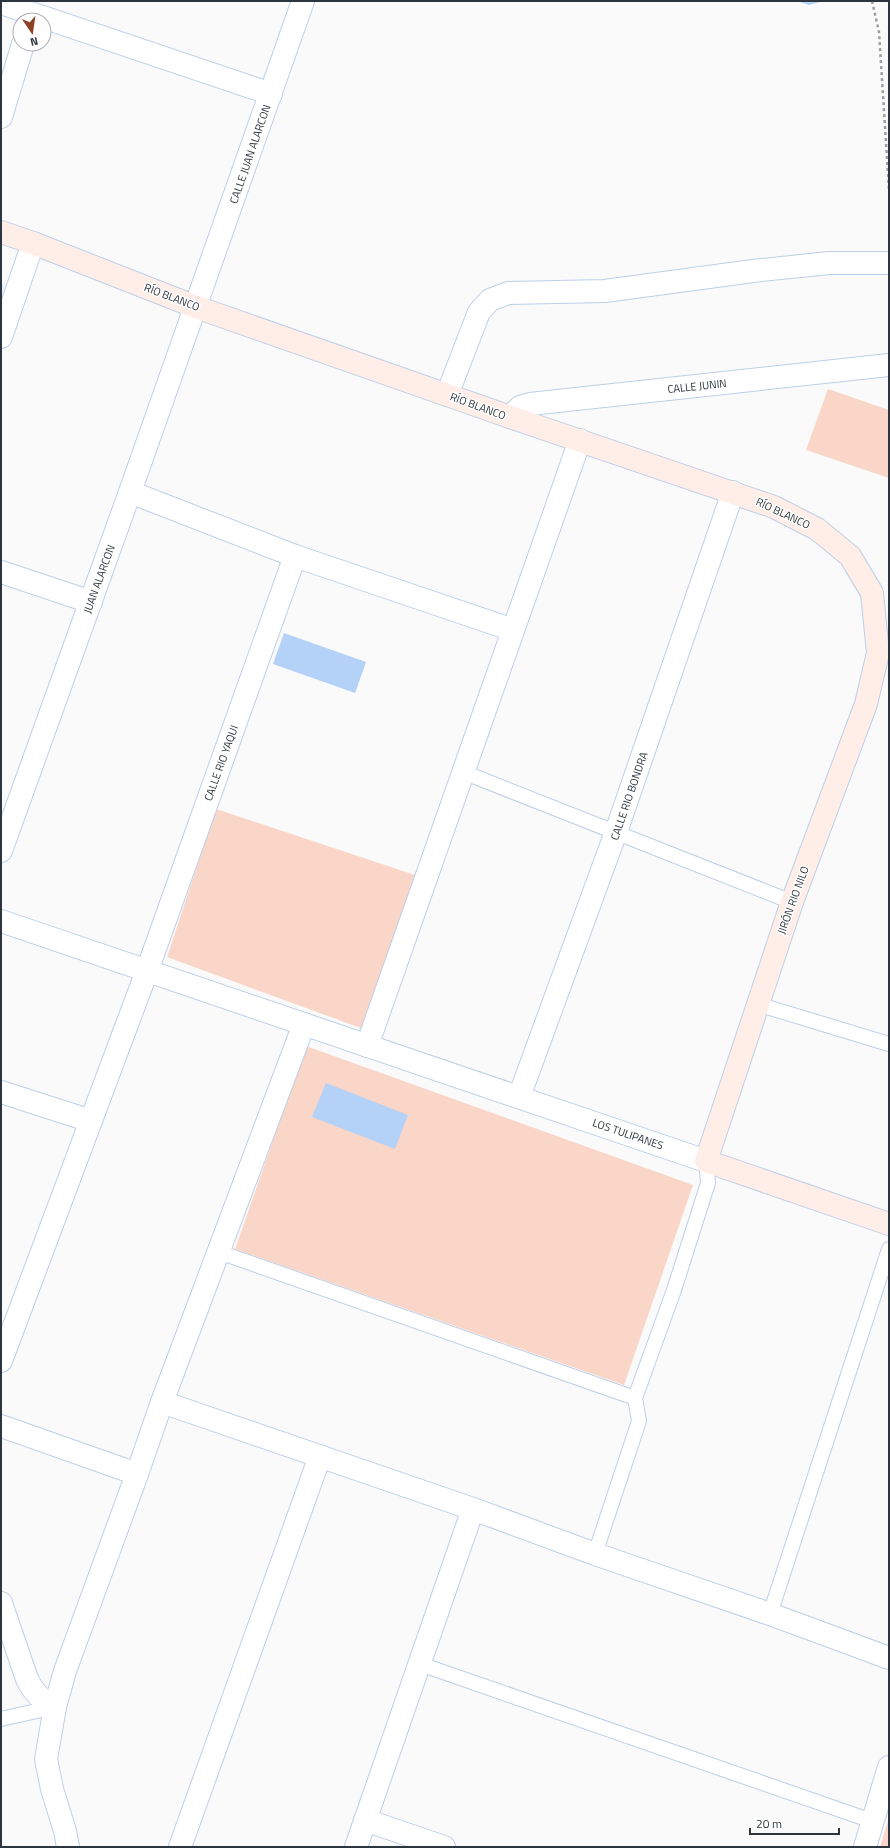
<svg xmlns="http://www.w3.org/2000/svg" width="890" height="1848" viewBox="0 0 890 1848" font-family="'Titillium Web',sans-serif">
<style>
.built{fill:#e8f2fe}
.green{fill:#fad6c8}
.building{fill:#b4d1f7}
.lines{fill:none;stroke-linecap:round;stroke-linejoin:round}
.lane-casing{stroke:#bdcfe8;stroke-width:16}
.street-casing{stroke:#bdcfe8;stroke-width:24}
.secondary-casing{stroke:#bdcfe8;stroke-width:24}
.path{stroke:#9b9fa3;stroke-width:2.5;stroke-dasharray:3 3;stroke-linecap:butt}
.lane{stroke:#fff;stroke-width:14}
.street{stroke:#fff;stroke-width:22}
.secondary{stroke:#ffeee7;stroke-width:22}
.labels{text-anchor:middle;stroke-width:3;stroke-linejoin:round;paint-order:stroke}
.street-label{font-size:11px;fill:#2d353e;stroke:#fff}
</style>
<rect width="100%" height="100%" fill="#fafafa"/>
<path class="built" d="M 1,283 L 8,285 L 1,305 Z"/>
<g class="green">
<path d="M 828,389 L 889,410 L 889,478 L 806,450 Z"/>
<path d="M 216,809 L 415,875 L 366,1030 L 167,957 Z"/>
<path d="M 306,1046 L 693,1185 L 624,1385 L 235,1249 Z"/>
<path d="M 889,1818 L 889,1847 L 880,1847 Z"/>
</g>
<g class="building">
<path d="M 797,1 L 824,1 L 809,5 Z"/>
<path d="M 284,633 L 366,662 L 355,693 L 273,664 Z"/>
<path d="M 326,1083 L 408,1115 L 395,1149 L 312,1117 Z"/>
</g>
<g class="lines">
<g class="lane-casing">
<g id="lane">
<path d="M 463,772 L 792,902"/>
<path d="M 757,1004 L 889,1044"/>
<path d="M 219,1252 L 635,1398"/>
<path d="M 595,1554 L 639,1421 L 635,1398 L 674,1290 L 708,1183 L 706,1161"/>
<path d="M 770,1614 L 889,1249"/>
<path d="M 420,1664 L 872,1821"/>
<path d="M 1,1719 L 55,1707"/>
</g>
</g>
<g class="street-casing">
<g id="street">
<path d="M 1,3 L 271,94"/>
<path d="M 1,117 L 23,44"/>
<path d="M 1,337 L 33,243"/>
<path d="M 447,395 L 479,312 L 490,300 L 508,293 L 605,291 L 753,271 L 829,263 L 889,263"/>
<path d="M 510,417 L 520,407 L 530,404 L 889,365"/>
<path d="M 130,492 L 295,556 L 513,630"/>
<path d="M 1,572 L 91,602"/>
<path d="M 1,851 L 130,492 L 303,1"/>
<path d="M 1,921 L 706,1161"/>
<path d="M 367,1046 L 580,440"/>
<path d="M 1,1092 L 91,1121"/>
<path d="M 519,1097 L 616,832 L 733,492"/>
<path d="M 1,1361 L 147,971 L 295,556"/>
<path d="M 162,1402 L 473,1509 L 595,1554 L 770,1614 L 889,1658"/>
<path d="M 1,1426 L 137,1474"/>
<path d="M 1,1603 L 27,1679 C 34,1693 41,1700 55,1707"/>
<path d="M 365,1820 L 444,1847"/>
<path d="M 68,1847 L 65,1831 L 52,1789 L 46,1759 L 55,1707 L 65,1671 L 137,1474 L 162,1402 L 304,1024"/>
<path d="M 180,1847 L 320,1456"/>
<path d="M 356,1847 L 473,1509"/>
<path d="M 865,1847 L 889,1767"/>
</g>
</g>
<g class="secondary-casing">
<path id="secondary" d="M 1,232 L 33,243 L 196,307 L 510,417 L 774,507 L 817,529 L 850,556 L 872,593 L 878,653 L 866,704 L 792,902 L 706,1161 L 889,1224"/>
</g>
<path class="path" d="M 872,1 L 879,32 L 889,190"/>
<use href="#lane" class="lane"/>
<use href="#street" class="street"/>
<use href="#secondary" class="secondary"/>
</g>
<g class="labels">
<g class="street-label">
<text transform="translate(250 154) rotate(-71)" y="4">CALLE JUAN ALARCON</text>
<text transform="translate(172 297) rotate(21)" y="4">RÍO BLANCO</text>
<text transform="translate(697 386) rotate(-6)" y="4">CALLE JUNIN</text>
<text transform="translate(478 406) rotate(20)" y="4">RÍO BLANCO</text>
<text transform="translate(783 513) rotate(25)" y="4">RÍO BLANCO</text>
<text transform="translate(99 579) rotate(-70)" y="4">JUAN ALARCON</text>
<text transform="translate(221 763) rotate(-70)" y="4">CALLE RIO YAQUI</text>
<text transform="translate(629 796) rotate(-71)" y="4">CALLE RIO BONDRA</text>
<text transform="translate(793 900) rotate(-70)" y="4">JIRÓN RIO NILO</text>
<text transform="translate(628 1134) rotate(19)" y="4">LOS TULIPANES</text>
</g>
</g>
<rect width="890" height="1848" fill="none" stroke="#2d353e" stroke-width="4"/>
<g transform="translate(32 32) rotate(167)"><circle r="19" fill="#ffffff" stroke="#abaeb2"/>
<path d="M0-3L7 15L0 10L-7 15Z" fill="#8b4223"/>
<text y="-6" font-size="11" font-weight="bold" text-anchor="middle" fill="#2d353e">N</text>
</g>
<path d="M750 1828v6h89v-6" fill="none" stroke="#2d353e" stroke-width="2"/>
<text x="756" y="1828" font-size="12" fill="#2d353e" stroke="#ffffff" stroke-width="3" paint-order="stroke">20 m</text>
</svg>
